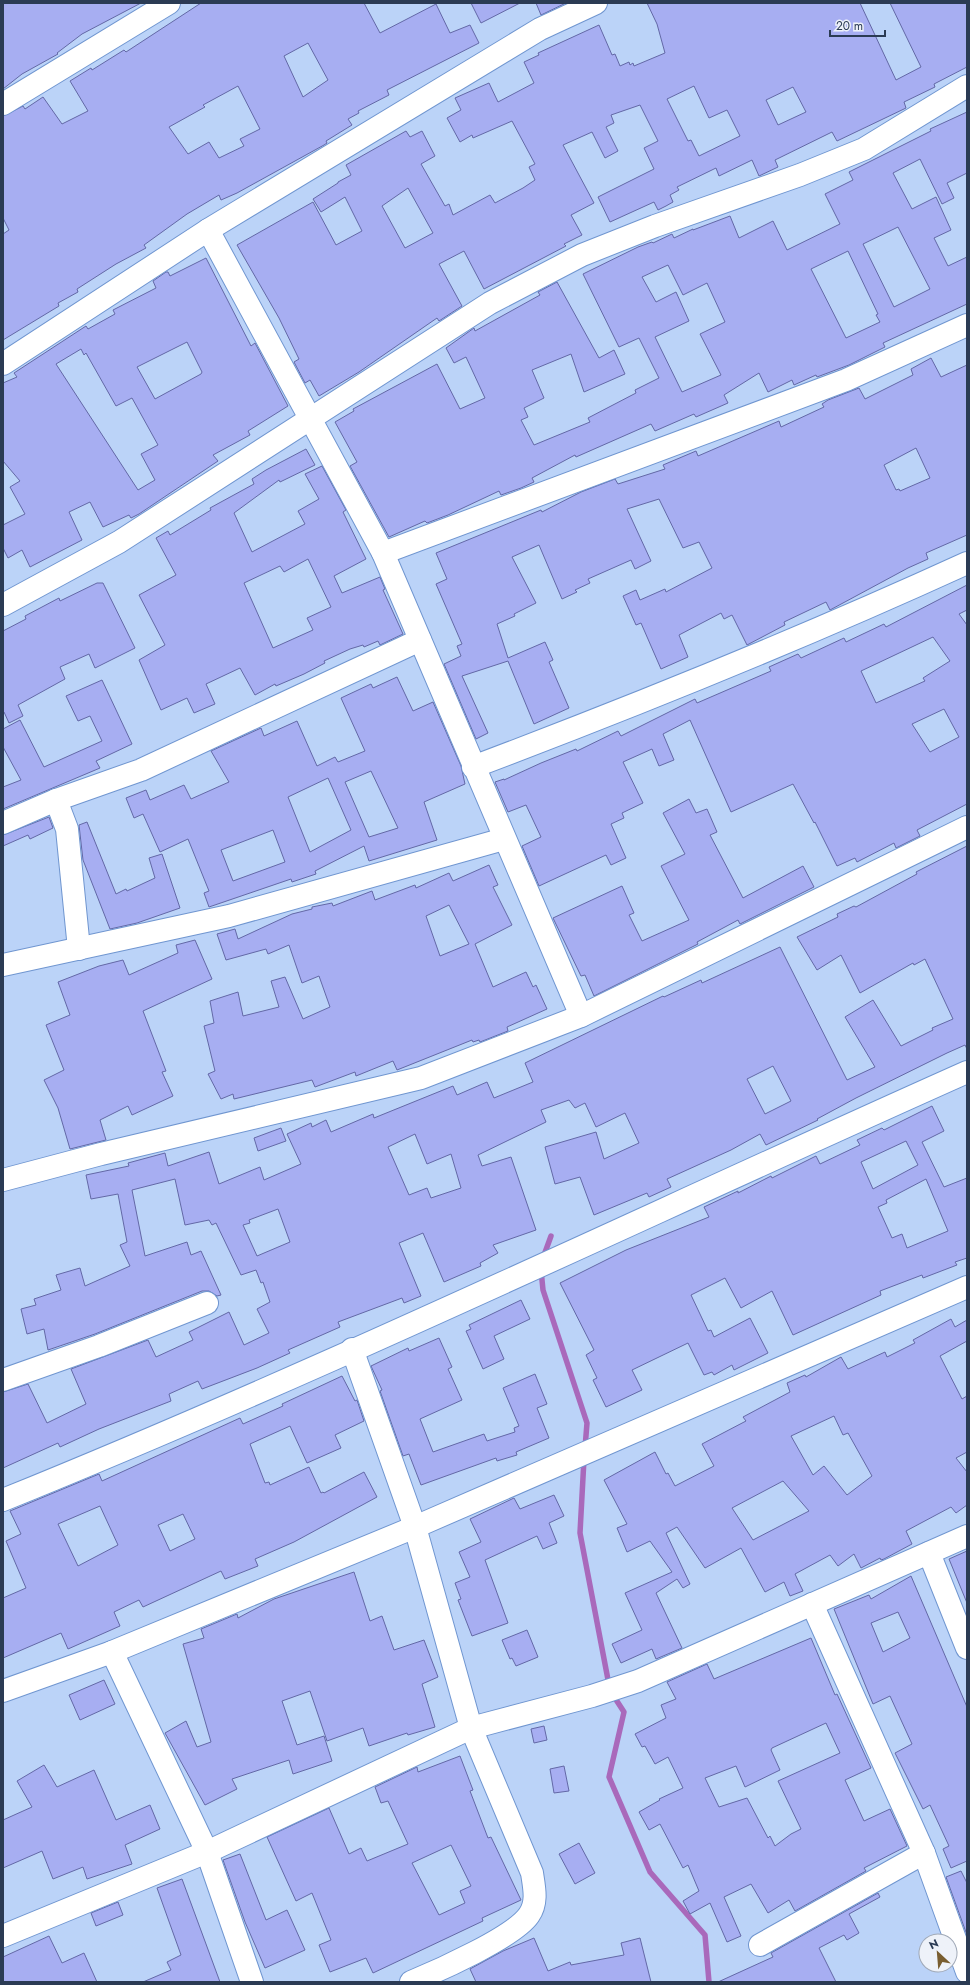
<svg xmlns="http://www.w3.org/2000/svg" width="970" height="1985" viewBox="0 0 970 1985" font-family="Jost,sans-serif">
<style>
.lines{fill:none;stroke-linecap:round;stroke-linejoin:round}
.stream{stroke:#a969bb;stroke-width:5.5}
.building{fill:#a7aef2;stroke:#6368a6;fill-rule:evenodd}
.minor-casing{stroke:#7096d0;stroke-width:24}
.major-casing{stroke:#7096d0;stroke-width:24}
.minor{stroke:#fff;stroke-width:22}
.major{stroke:#fff;stroke-width:22}
</style>
<rect width="100%" height="100%" fill="#bbd3f8"/>
<g class="lines">
<g class="stream">
<path d="M 543,1258 L 551,1236"/>
<path d="M 541,1270 L 543,1290 L 587,1423 L 585,1448"/>
<path d="M 584,1459 L 580,1533 L 609,1685"/>
<path d="M 613,1695 L 624,1712 L 609,1777 L 650,1872 L 705,1935 L 709,1982"/>
</g>
</g>
<g class="building">
<path d="M 3,3 L 141,3 L 82,34 L 57,53 L 58,54 L 22,74 L 3,89 Z"/>
<path d="M 201,3 L 364,3 L 380,33 L 436,4 L 450,33 L 470,25 L 479,43 L 387,90 L 389,95 L 358,111 L 359,113 L 348,119 L 352,125 L 326,141 L 327,143 L 324,145 L 237,193 L 221,200 L 219,195 L 187,214 L 144,245 L 146,248 L 116,264 L 77,289 L 78,292 L 58,303 L 59,306 L 3,340 L 3,234 L 9,230 L 3,218 L 3,116 L 23,106 L 25,109 L 43,97 L 62,124 L 88,111 L 70,81 L 91,68 L 92,70 L 124,50 L 126,52 ZM 308,43 L 328,80 L 303,97 L 284,56 ZM 238,86 L 260,129 L 240,139 L 244,146 L 219,158 L 209,142 L 188,154 L 169,127 L 205,107 L 203,105 Z"/>
<path d="M 471,3 L 520,3 L 481,23 Z"/>
<path d="M 536,3 L 566,3 L 541,15 Z"/>
<path d="M 647,3 L 860,3 L 896,80 L 921,67 L 890,3 L 967,3 L 967,67 L 934,84 L 935,87 L 904,102 L 906,108 L 837,141 L 832,132 L 775,160 L 778,167 L 759,176 L 752,160 L 719,176 L 716,168 L 677,187 L 679,190 L 670,195 L 673,202 L 666,206 L 658,210 L 654,202 L 610,222 L 598,197 L 654,169 L 644,148 L 658,141 L 640,105 L 611,115 L 614,123 L 606,127 L 618,151 L 605,158 L 592,132 L 563,145 L 594,203 L 571,215 L 582,235 L 564,244 L 566,246 L 484,289 L 464,251 L 439,264 L 462,306 L 439,321 L 437,318 L 359,372 L 319,396 L 310,380 L 305,383 L 294,362 L 299,359 L 279,318 L 237,245 L 313,202 L 336,245 L 362,231 L 345,197 L 321,212 L 313,199 L 338,183 L 338,182 L 351,175 L 346,165 L 406,131 L 410,137 L 422,131 L 435,156 L 421,164 L 445,206 L 449,204 L 453,215 L 490,195 L 495,203 L 523,188 L 535,180 L 529,167 L 535,164 L 512,121 L 473,138 L 472,135 L 460,142 L 447,118 L 461,110 L 455,98 L 489,83 L 498,102 L 534,83 L 524,62 L 539,55 L 538,53 L 599,25 L 612,55 L 615,54 L 620,66 L 629,62 L 630,65 L 633,63 L 634,66 L 665,53 L 657,24 ZM 694,86 L 709,118 L 727,110 L 740,136 L 699,156 L 691,140 L 688,141 L 667,99 ZM 793,87 L 806,112 L 778,125 L 766,100 ZM 408,188 L 433,233 L 405,248 L 382,206 Z"/>
<path d="M 967,112 L 967,173 L 947,183 L 954,198 L 942,204 L 920,159 L 893,173 L 912,209 L 936,197 L 951,230 L 934,238 L 948,266 L 967,257 L 967,304 L 883,343 L 885,347 L 849,365 L 817,377 L 816,375 L 794,385 L 792,380 L 768,392 L 759,373 L 724,395 L 728,403 L 696,417 L 694,414 L 655,431 L 651,424 L 576,457 L 575,455 L 532,478 L 534,482 L 521,488 L 501,495 L 499,491 L 448,515 L 427,523 L 425,521 L 389,537 L 350,466 L 357,462 L 335,422 L 354,411 L 353,409 L 437,364 L 460,409 L 485,398 L 466,357 L 454,363 L 446,348 L 474,328 L 475,331 L 540,295 L 538,292 L 557,282 L 599,358 L 614,350 L 625,374 L 584,392 L 571,354 L 532,370 L 544,398 L 524,408 L 528,417 L 521,420 L 534,445 L 590,422 L 588,418 L 636,393 L 635,390 L 659,378 L 639,338 L 619,347 L 583,274 L 638,247 L 652,242 L 653,243 L 672,234 L 674,238 L 693,229 L 693,230 L 730,216 L 739,238 L 773,221 L 787,250 L 840,224 L 825,194 L 853,180 L 849,172 L 931,131 L 930,129 ZM 898,227 L 930,289 L 894,307 L 863,244 ZM 848,251 L 878,314 L 876,315 L 880,322 L 846,338 L 811,269 ZM 668,265 L 683,295 L 707,283 L 725,322 L 700,334 L 721,375 L 682,392 L 655,337 L 689,321 L 676,292 L 656,302 L 642,277 Z"/>
<path d="M 206,258 L 251,346 L 255,343 L 288,406 L 248,431 L 250,435 L 213,455 L 218,461 L 139,514 L 131,518 L 129,515 L 103,527 L 90,502 L 69,512 L 82,540 L 30,567 L 22,550 L 8,558 L 3,548 L 3,525 L 25,514 L 10,487 L 20,481 L 3,461 L 3,383 L 17,377 L 14,373 L 86,326 L 88,329 L 115,314 L 113,310 L 156,288 L 153,281 L 166,272 L 168,272 L 170,276 ZM 187,342 L 202,372 L 201,374 L 155,399 L 137,367 ZM 81,349 L 84,355 L 86,353 L 116,406 L 132,398 L 158,445 L 141,454 L 155,480 L 138,490 L 56,364 Z"/>
<path d="M 931,358 L 941,377 L 967,365 L 967,535 L 926,553 L 928,559 L 908,568 L 830,610 L 826,602 L 784,622 L 785,625 L 747,645 L 732,615 L 724,619 L 721,613 L 679,635 L 688,657 L 661,669 L 641,623 L 636,625 L 623,596 L 636,590 L 640,600 L 665,589 L 666,592 L 712,568 L 699,542 L 683,548 L 659,499 L 627,509 L 651,561 L 635,569 L 631,560 L 588,579 L 590,583 L 575,590 L 577,592 L 562,599 L 539,545 L 512,557 L 536,603 L 514,614 L 515,616 L 497,624 L 508,658 L 545,642 L 553,660 L 549,662 L 569,708 L 534,724 L 508,661 L 462,676 L 488,733 L 476,739 L 444,664 L 461,656 L 457,646 L 462,644 L 436,584 L 447,579 L 436,553 L 541,510 L 542,512 L 581,492 L 615,479 L 618,484 L 665,469 L 663,465 L 696,451 L 698,456 L 779,421 L 781,427 L 824,407 L 822,404 L 828,400 L 859,388 L 865,399 L 913,375 L 911,369 ZM 916,448 L 930,478 L 900,491 L 899,489 L 896,490 L 884,465 Z"/>
<path d="M 306,449 L 315,465 L 280,482 L 279,480 L 234,513 L 252,552 L 305,524 L 298,511 L 319,499 L 305,474 L 322,466 L 346,510 L 343,512 L 366,559 L 334,576 L 342,593 L 380,577 L 385,589 L 383,590 L 403,634 L 380,645 L 378,641 L 364,647 L 363,645 L 350,649 L 324,661 L 325,663 L 304,674 L 276,686 L 275,684 L 255,695 L 240,668 L 206,684 L 215,704 L 194,713 L 187,698 L 161,710 L 139,660 L 165,645 L 139,595 L 176,575 L 156,538 L 168,531 L 170,535 L 211,510 L 210,508 L 254,484 L 252,479 L 266,470 ZM 308,559 L 331,607 L 307,618 L 313,630 L 273,648 L 244,583 L 280,566 L 284,572 Z"/>
<path d="M 97,583 L 103,583 L 135,648 L 95,668 L 89,654 L 60,667 L 65,679 L 18,705 L 23,716 L 9,723 L 4,712 L 3,713 L 3,631 L 26,619 L 25,616 L 59,598 L 60,601 Z"/>
<path d="M 967,585 L 967,610 L 959,614 L 967,625 L 967,804 L 917,830 L 920,836 L 896,848 L 894,843 L 857,862 L 855,858 L 837,866 L 815,822 L 814,823 L 793,784 L 731,812 L 690,720 L 663,734 L 674,760 L 659,766 L 652,749 L 623,762 L 643,803 L 622,813 L 624,818 L 611,824 L 626,858 L 611,865 L 606,855 L 539,886 L 522,846 L 541,837 L 526,805 L 508,812 L 495,782 L 504,779 L 504,780 L 541,763 L 576,749 L 577,751 L 618,731 L 621,736 L 695,699 L 697,703 L 771,671 L 769,667 L 798,654 L 801,658 L 844,638 L 846,642 L 884,624 L 886,627 ZM 933,637 L 950,661 L 923,678 L 925,681 L 876,703 L 861,671 ZM 944,709 L 959,737 L 930,752 L 912,724 Z"/>
<path d="M 397,677 L 413,711 L 433,702 L 461,766 L 465,784 L 424,802 L 437,840 L 369,861 L 364,846 L 315,871 L 316,874 L 292,882 L 291,879 L 209,907 L 204,893 L 209,891 L 188,839 L 160,852 L 143,814 L 134,818 L 126,798 L 146,790 L 150,800 L 184,785 L 191,799 L 229,782 L 211,751 L 261,728 L 264,736 L 297,721 L 317,766 L 335,757 L 338,762 L 365,751 L 341,698 L 371,684 L 373,688 ZM 371,771 L 398,828 L 369,837 L 345,782 ZM 328,778 L 351,830 L 310,852 L 288,797 ZM 273,830 L 285,862 L 233,881 L 221,850 Z"/>
<path d="M 102,680 L 132,744 L 96,761 L 100,768 L 3,809 L 3,787 L 21,780 L 3,747 L 3,729 L 20,720 L 44,767 L 102,741 L 90,716 L 78,721 L 66,696 Z"/>
<path d="M 689,799 L 696,813 L 707,809 L 717,832 L 710,835 L 743,898 L 803,866 L 814,887 L 740,924 L 738,920 L 697,942 L 698,944 L 594,996 L 585,975 L 581,976 L 553,918 L 622,886 L 634,913 L 629,915 L 642,941 L 689,920 L 661,866 L 685,854 L 663,813 Z"/>
<path d="M 49,817 L 53,828 L 30,839 L 28,835 L 3,846 L 3,835 Z"/>
<path d="M 87,822 L 116,894 L 126,889 L 127,891 L 155,878 L 149,858 L 162,854 L 180,908 L 137,923 L 110,929 L 83,860 L 79,825 Z"/>
<path d="M 967,846 L 967,1049 L 965,1045 L 947,1053 L 856,1098 L 817,1119 L 818,1120 L 766,1145 L 760,1134 L 731,1150 L 667,1179 L 671,1187 L 649,1197 L 647,1193 L 594,1215 L 580,1177 L 555,1184 L 545,1147 L 596,1132 L 604,1159 L 639,1143 L 625,1113 L 596,1127 L 585,1103 L 575,1108 L 569,1100 L 541,1110 L 546,1122 L 478,1155 L 482,1166 L 511,1157 L 536,1230 L 493,1245 L 498,1253 L 480,1263 L 481,1266 L 444,1282 L 423,1233 L 399,1243 L 421,1296 L 404,1303 L 402,1298 L 338,1322 L 340,1327 L 288,1350 L 290,1353 L 257,1368 L 202,1389 L 198,1381 L 169,1394 L 171,1401 L 99,1429 L 60,1447 L 58,1443 L 3,1468 L 3,1392 L 28,1384 L 47,1423 L 86,1404 L 71,1369 L 148,1340 L 156,1357 L 193,1340 L 189,1332 L 229,1312 L 244,1345 L 269,1333 L 257,1309 L 270,1302 L 263,1282 L 261,1283 L 256,1270 L 241,1275 L 216,1223 L 212,1225 L 209,1220 L 185,1225 L 175,1179 L 132,1190 L 145,1256 L 187,1242 L 191,1255 L 201,1251 L 221,1295 L 217,1296 L 209,1291 L 202,1291 L 95,1334 L 48,1350 L 44,1329 L 27,1334 L 21,1309 L 36,1305 L 34,1299 L 61,1290 L 56,1275 L 80,1268 L 85,1286 L 130,1266 L 120,1245 L 127,1242 L 118,1194 L 91,1199 L 86,1175 L 129,1166 L 128,1163 L 165,1153 L 168,1166 L 209,1152 L 219,1184 L 260,1167 L 264,1180 L 301,1164 L 287,1134 L 311,1123 L 312,1127 L 326,1120 L 331,1132 L 373,1114 L 374,1118 L 453,1086 L 457,1095 L 487,1082 L 494,1098 L 533,1082 L 525,1063 L 663,996 L 664,997 L 701,980 L 702,983 L 780,947 L 847,1080 L 875,1067 L 845,1017 L 873,1000 L 901,1046 L 933,1030 L 932,1028 L 953,1019 L 925,959 L 914,965 L 913,963 L 860,993 L 841,955 L 817,970 L 797,937 L 838,917 L 837,914 L 854,906 L 856,907 L 917,874 L 916,872 ZM 773,1066 L 791,1101 L 765,1114 L 747,1079 ZM 415,1134 L 427,1164 L 451,1154 L 461,1188 L 431,1198 L 427,1188 L 409,1195 L 388,1147 ZM 278,1209 L 290,1242 L 257,1256 L 243,1225 L 250,1223 L 249,1220 Z"/>
<path d="M 489,865 L 498,885 L 493,887 L 512,925 L 475,944 L 493,987 L 526,972 L 533,987 L 536,985 L 547,1009 L 507,1027 L 508,1031 L 480,1042 L 479,1040 L 473,1042 L 472,1040 L 397,1070 L 393,1061 L 356,1076 L 355,1072 L 315,1087 L 312,1080 L 234,1099 L 233,1094 L 221,1099 L 208,1074 L 215,1071 L 204,1026 L 214,1023 L 210,1001 L 238,992 L 243,1016 L 279,1007 L 271,981 L 285,977 L 303,1019 L 330,1007 L 319,976 L 302,983 L 289,945 L 268,954 L 266,949 L 226,960 L 217,934 L 235,929 L 238,939 L 292,914 L 312,909 L 312,907 L 332,903 L 333,906 L 372,891 L 375,900 L 415,885 L 416,888 L 449,873 L 453,881 ZM 449,905 L 469,944 L 440,956 L 426,916 Z"/>
<path d="M 195,940 L 212,979 L 143,1011 L 166,1071 L 162,1072 L 173,1096 L 132,1115 L 128,1106 L 100,1120 L 106,1140 L 70,1149 L 58,1108 L 44,1080 L 64,1070 L 46,1025 L 70,1015 L 58,982 L 99,966 L 123,960 L 129,975 L 178,953 L 176,945 Z"/>
<path d="M 932,1106 L 944,1131 L 922,1142 L 944,1187 L 967,1178 L 967,1258 L 955,1262 L 957,1265 L 923,1278 L 922,1275 L 880,1291 L 881,1295 L 793,1335 L 772,1291 L 741,1308 L 725,1278 L 691,1295 L 708,1331 L 711,1330 L 714,1337 L 750,1318 L 768,1353 L 734,1370 L 732,1365 L 714,1375 L 712,1372 L 704,1375 L 688,1343 L 632,1370 L 642,1390 L 606,1407 L 593,1380 L 597,1378 L 586,1355 L 594,1350 L 560,1283 L 626,1250 L 709,1217 L 704,1207 L 738,1191 L 738,1193 L 771,1176 L 772,1178 L 816,1156 L 820,1164 L 860,1145 L 857,1140 L 882,1128 L 884,1130 ZM 906,1141 L 918,1165 L 873,1189 L 861,1162 ZM 926,1179 L 948,1231 L 907,1248 L 902,1234 L 892,1238 L 878,1207 L 887,1203 L 886,1200 Z"/>
<path d="M 281,1128 L 286,1141 L 258,1151 L 254,1138 Z"/>
<path d="M 521,1300 L 530,1319 L 494,1336 L 504,1359 L 483,1369 L 466,1331 L 471,1329 L 469,1325 Z"/>
<path d="M 951,1319 L 955,1327 L 967,1320 L 967,1341 L 940,1356 L 962,1399 L 967,1396 L 967,1452 L 956,1458 L 967,1472 L 967,1505 L 956,1513 L 951,1507 L 906,1531 L 912,1544 L 884,1559 L 881,1560 L 880,1558 L 861,1568 L 854,1554 L 838,1566 L 830,1555 L 795,1574 L 803,1591 L 790,1596 L 784,1582 L 765,1592 L 741,1548 L 705,1568 L 677,1527 L 666,1533 L 690,1584 L 683,1588 L 677,1579 L 656,1593 L 682,1648 L 656,1659 L 652,1649 L 621,1663 L 612,1644 L 642,1630 L 625,1593 L 672,1572 L 650,1541 L 627,1552 L 617,1528 L 627,1524 L 604,1480 L 655,1452 L 666,1474 L 668,1473 L 675,1486 L 714,1466 L 702,1444 L 746,1421 L 743,1417 L 790,1392 L 787,1383 L 805,1375 L 806,1377 L 841,1357 L 848,1369 L 885,1352 L 887,1357 L 915,1343 L 913,1340 ZM 834,1416 L 843,1435 L 848,1433 L 872,1476 L 847,1495 L 824,1466 L 813,1475 L 791,1436 ZM 783,1481 L 809,1511 L 753,1540 L 732,1508 Z"/>
<path d="M 439,1338 L 452,1367 L 448,1369 L 462,1400 L 420,1419 L 433,1452 L 484,1434 L 487,1441 L 515,1432 L 514,1428 L 519,1426 L 503,1388 L 535,1374 L 547,1404 L 537,1408 L 549,1438 L 516,1452 L 517,1455 L 497,1461 L 496,1458 L 421,1485 L 409,1454 L 403,1456 L 380,1391 L 382,1390 L 371,1366 L 408,1348 L 409,1351 Z"/>
<path d="M 342,1376 L 355,1401 L 357,1400 L 364,1421 L 335,1435 L 341,1448 L 307,1463 L 290,1426 L 250,1444 L 265,1483 L 269,1482 L 270,1485 L 309,1467 L 321,1493 L 323,1492 L 324,1493 L 364,1472 L 377,1497 L 294,1542 L 255,1559 L 258,1566 L 225,1579 L 221,1571 L 143,1607 L 139,1600 L 114,1612 L 120,1626 L 68,1649 L 61,1633 L 3,1658 L 3,1598 L 26,1588 L 6,1541 L 21,1534 L 10,1511 L 99,1474 L 102,1481 L 240,1418 L 243,1424 L 283,1406 L 282,1404 ZM 100,1506 L 118,1545 L 78,1566 L 58,1524 ZM 183,1514 L 195,1539 L 170,1551 L 158,1525 Z"/>
<path d="M 554,1495 L 564,1516 L 549,1523 L 557,1543 L 543,1549 L 537,1536 L 485,1560 L 508,1623 L 472,1636 L 458,1600 L 461,1599 L 455,1583 L 470,1577 L 459,1552 L 481,1542 L 470,1519 L 514,1498 L 520,1509 Z"/>
<path d="M 967,1551 L 967,1603 L 949,1559 Z"/>
<path d="M 354,1572 L 370,1621 L 382,1616 L 394,1650 L 424,1640 L 438,1677 L 422,1684 L 435,1727 L 408,1735 L 407,1733 L 369,1746 L 363,1728 L 327,1741 L 310,1691 L 282,1701 L 297,1745 L 324,1736 L 332,1761 L 293,1774 L 289,1760 L 232,1779 L 237,1789 L 205,1805 L 165,1733 L 186,1721 L 197,1747 L 211,1742 L 183,1644 L 204,1638 L 201,1629 L 237,1614 L 238,1618 L 274,1599 Z"/>
<path d="M 911,1576 L 967,1707 L 967,1861 L 951,1868 L 943,1849 L 949,1846 L 930,1805 L 923,1809 L 895,1753 L 912,1744 L 890,1696 L 873,1704 L 834,1609 L 869,1595 L 871,1599 ZM 898,1612 L 910,1638 L 883,1652 L 871,1623 Z"/>
<path d="M 527,1630 L 538,1657 L 516,1666 L 512,1658 L 510,1659 L 502,1640 Z"/>
<path d="M 811,1638 L 835,1695 L 837,1694 L 871,1768 L 845,1780 L 864,1821 L 890,1809 L 907,1846 L 864,1868 L 866,1871 L 795,1911 L 789,1900 L 768,1913 L 751,1884 L 724,1897 L 741,1936 L 727,1942 L 710,1903 L 690,1914 L 683,1901 L 699,1891 L 688,1865 L 683,1868 L 660,1824 L 649,1830 L 639,1812 L 660,1800 L 659,1799 L 683,1788 L 668,1757 L 655,1764 L 645,1746 L 642,1747 L 635,1734 L 666,1718 L 661,1705 L 676,1699 L 667,1682 L 707,1664 L 714,1679 ZM 826,1723 L 840,1753 L 778,1781 L 801,1829 L 791,1834 L 775,1846 L 770,1836 L 768,1838 L 747,1798 L 719,1807 L 705,1778 L 736,1766 L 745,1787 L 780,1770 L 771,1750 L 772,1748 Z"/>
<path d="M 104,1680 L 115,1704 L 80,1720 L 69,1695 Z"/>
<path d="M 544,1726 L 547,1740 L 534,1743 L 531,1729 Z"/>
<path d="M 460,1756 L 473,1790 L 470,1791 L 488,1838 L 491,1837 L 521,1900 L 482,1918 L 483,1921 L 373,1973 L 366,1958 L 330,1972 L 319,1945 L 331,1940 L 312,1893 L 296,1901 L 267,1837 L 329,1808 L 349,1854 L 361,1848 L 367,1861 L 408,1844 L 388,1801 L 381,1803 L 375,1787 L 417,1767 L 418,1772 ZM 451,1845 L 471,1886 L 460,1891 L 465,1903 L 439,1915 L 412,1863 Z"/>
<path d="M 44,1765 L 57,1787 L 94,1770 L 116,1820 L 150,1805 L 160,1829 L 125,1845 L 132,1864 L 87,1879 L 83,1867 L 53,1879 L 42,1851 L 3,1868 L 3,1820 L 32,1807 L 17,1781 Z"/>
<path d="M 564,1766 L 569,1791 L 554,1793 L 550,1769 Z"/>
<path d="M 579,1843 L 595,1873 L 575,1884 L 559,1854 Z"/>
<path d="M 240,1854 L 266,1920 L 287,1910 L 305,1950 L 265,1968 L 245,1922 L 223,1860 Z"/>
<path d="M 961,1871 L 967,1883 L 967,1935 L 946,1877 Z"/>
<path d="M 182,1879 L 220,1982 L 143,1982 L 171,1970 L 167,1962 L 181,1955 L 157,1888 Z"/>
<path d="M 878,1893 L 880,1897 L 849,1914 L 859,1933 L 847,1940 L 844,1935 L 819,1948 L 836,1982 L 718,1982 L 773,1957 L 771,1953 Z"/>
<path d="M 118,1902 L 123,1915 L 96,1926 L 91,1913 Z"/>
<path d="M 49,1936 L 62,1963 L 84,1953 L 97,1982 L 3,1982 L 3,1957 Z"/>
<path d="M 534,1938 L 548,1971 L 570,1962 L 571,1965 L 624,1955 L 621,1943 L 640,1938 L 651,1982 L 476,1982 L 470,1969 L 503,1951 Z"/>
</g>
<g class="lines">
<g class="minor-casing">
<g id="minor">
<path d="M 3,104 L 169,3"/>
<path d="M 208,230 L 383,553 L 581,1016"/>
<path d="M 3,364 L 208,230 L 540,29 L 596,3"/>
<path d="M 383,553 L 846,380 L 967,325"/>
<path d="M 473,767 C 640,704 805,637 967,563"/>
<path d="M 3,823 L 56,800"/>
<path d="M 79,949 L 67,829 L 56,800 L 141,770 L 420,640"/>
<path d="M 3,965 L 229,916 L 504,839"/>
<path d="M 3,1180 L 101,1154 L 421,1078 L 581,1016 L 967,827"/>
<path d="M 352,1349 L 415,1527 L 471,1728 L 532,1873 C 534,1887 538,1902 529,1915 C 514,1937 438,1971 411,1982"/>
<path d="M 3,1380 L 99,1346 L 207,1303"/>
<path d="M 3,1500 C 329,1368 646,1215 967,1072"/>
<path d="M 929,1553 L 967,1648"/>
<path d="M 812,1604 L 924,1853 L 967,1972"/>
<path d="M 112,1652 L 207,1852 L 252,1982"/>
<path d="M 3,1691 L 112,1652 L 415,1527 L 967,1287"/>
<path d="M 3,1936 L 207,1852 L 471,1728 L 592,1696 L 638,1681 L 967,1536"/>
<path d="M 760,1945 L 924,1853"/>
</g>
</g>
<g class="major-casing">
<path id="major" d="M 3,605 L 119,542 L 490,303 L 582,255 L 655,226 L 800,175 L 864,149 L 967,86"/>
</g>
<use href="#minor" class="minor"/>
<use href="#major" class="major"/>
</g>
<rect width="970" height="1985" fill="none" stroke="#2b3b54" stroke-width="8"/>
<g transform="translate(938 1953) rotate(334)"><circle r="19" fill="#eef2f9" stroke="#a0a9b7"/>
<path d="M0-3L7 15L0 10L-7 15Z" fill="#795e30"/>
<text y="-6" font-size="11" font-weight="bold" text-anchor="middle" fill="#2b3b54">N</text>
</g>
<path d="M830 30v6h55v-6" fill="none" stroke="#2b3b54" stroke-width="2"/>
<text x="836" y="30" font-size="12" fill="#2b3b54" stroke="#eef2f9" stroke-width="3" paint-order="stroke">20 m</text>
</svg>
